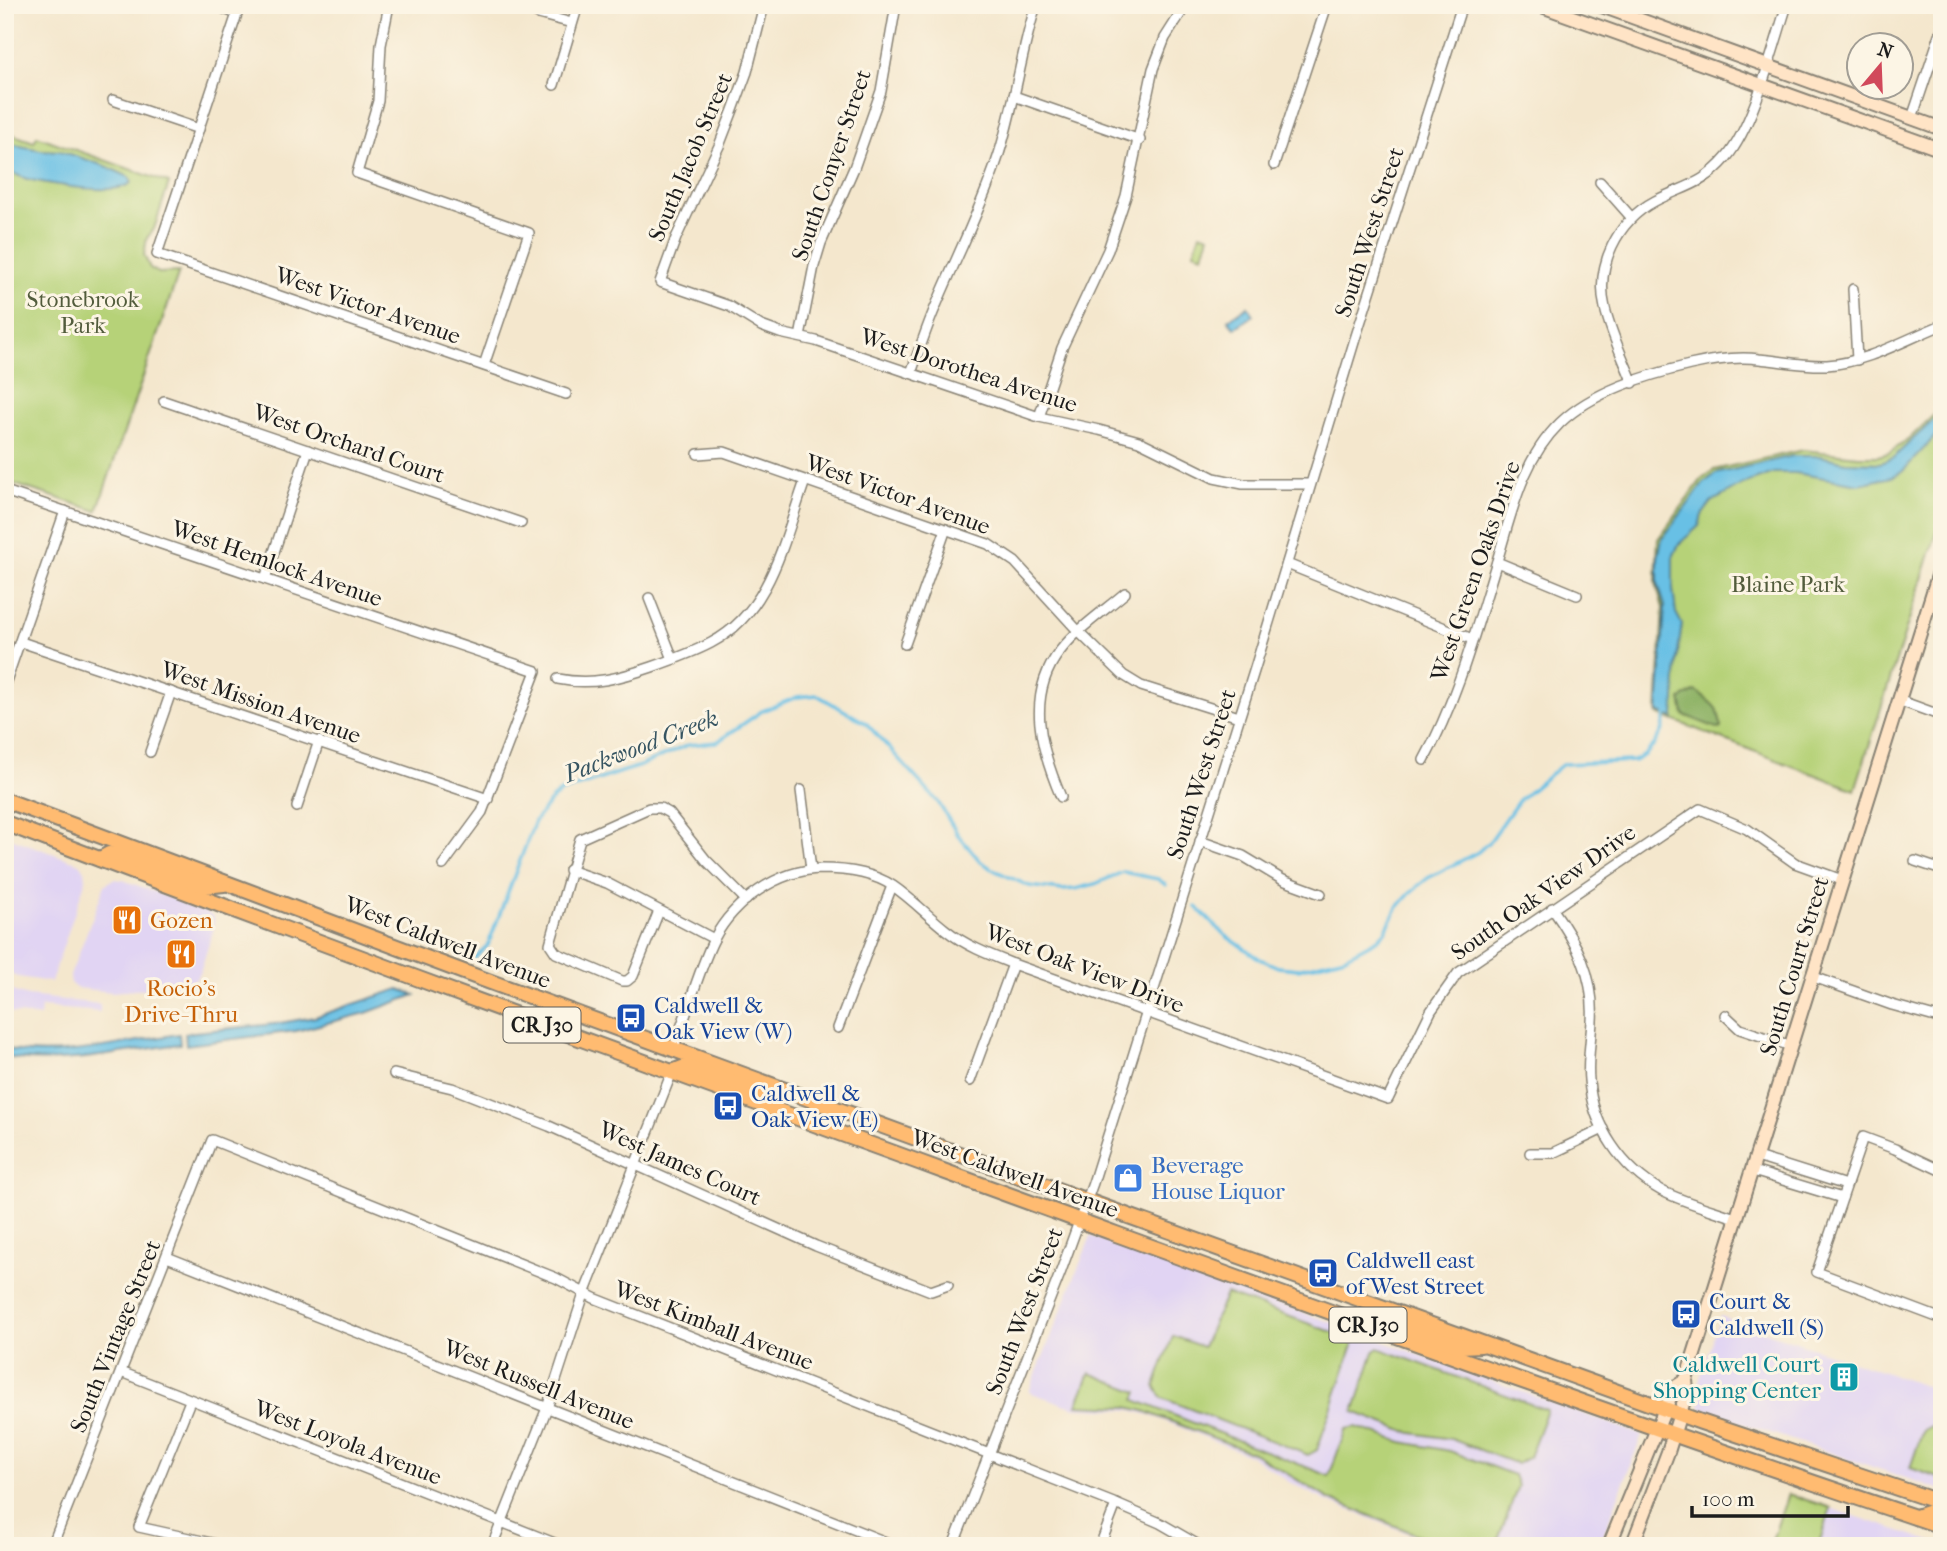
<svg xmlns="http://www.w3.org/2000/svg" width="1947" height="1551" viewBox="0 0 1947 1551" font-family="'IM FELL French Canon',serif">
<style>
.built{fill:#e1d4f3}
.green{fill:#b6d278;stroke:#69774a;stroke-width:2}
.forest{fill:#90b468;stroke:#566842;stroke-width:2}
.water{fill:#68c0e5;stroke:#426e80;stroke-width:2}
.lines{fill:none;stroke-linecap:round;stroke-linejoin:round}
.stream{stroke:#68c0e5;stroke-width:3.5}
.street-casing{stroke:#888274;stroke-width:12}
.secondary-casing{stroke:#888274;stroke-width:16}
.primary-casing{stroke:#888274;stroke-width:18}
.street{stroke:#fff;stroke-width:9}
.secondary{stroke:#ffe4c6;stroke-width:12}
.primary{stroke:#ffbb71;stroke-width:14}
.labels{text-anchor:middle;stroke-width:6;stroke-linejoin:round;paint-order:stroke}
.shield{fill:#fcf5e5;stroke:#5f5d58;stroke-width:2}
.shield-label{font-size:21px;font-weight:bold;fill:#1c1c1c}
.street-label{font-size:23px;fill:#1c1c1c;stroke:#fcf5e5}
.park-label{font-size:23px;fill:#525c3c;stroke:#fcf5e5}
.food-label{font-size:23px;fill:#c56008;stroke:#fcf5e5;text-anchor:start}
.transit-label{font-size:23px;fill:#164399;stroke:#fcf5e5;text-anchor:start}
.shop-label{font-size:23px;fill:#366cbe;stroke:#fcf5e5;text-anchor:start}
.culture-label{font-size:23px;fill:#0d838f;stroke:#fcf5e5;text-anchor:end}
.water-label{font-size:24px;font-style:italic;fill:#375562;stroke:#fcf5e5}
</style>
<rect width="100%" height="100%" fill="#fcf5e5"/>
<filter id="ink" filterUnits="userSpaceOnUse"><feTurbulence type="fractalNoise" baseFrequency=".0143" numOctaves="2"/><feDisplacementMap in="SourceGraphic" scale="14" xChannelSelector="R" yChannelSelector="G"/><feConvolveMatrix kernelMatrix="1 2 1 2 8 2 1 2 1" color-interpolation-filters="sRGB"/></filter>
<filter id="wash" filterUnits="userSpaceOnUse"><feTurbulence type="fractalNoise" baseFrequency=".00686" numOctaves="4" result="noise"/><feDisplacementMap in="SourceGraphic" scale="28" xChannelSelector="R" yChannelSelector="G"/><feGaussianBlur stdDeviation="1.57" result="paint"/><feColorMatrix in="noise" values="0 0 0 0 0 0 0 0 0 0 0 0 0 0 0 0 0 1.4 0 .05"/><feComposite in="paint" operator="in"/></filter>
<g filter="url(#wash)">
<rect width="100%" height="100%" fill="#f4e7cd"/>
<g class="built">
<path d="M 5,836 L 79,863 L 85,870 L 86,879 L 51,982 L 18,977 L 5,972 Z"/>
<path d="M 113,879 L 123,880 L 206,911 L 214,918 L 214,928 L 199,975 L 189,985 L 112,992 L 76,988 L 71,984 L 70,976 L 105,885 Z"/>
<path d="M 5,989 L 28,996 L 100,1004 L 100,1012 L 41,1007 L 40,1017 L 5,1012 Z"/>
<path d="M 1091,1236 L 1642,1435 L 1599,1546 L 1440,1546 L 1326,1501 L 1289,1482 L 1253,1457 L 1152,1416 L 1130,1410 L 1075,1408 L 1029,1392 Z"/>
<path d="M 1720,1316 L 1942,1392 L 1942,1490 L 1702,1410 L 1695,1394 Z"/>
<path d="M 1788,1494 L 1942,1545 L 1942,1546 L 1769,1546 Z"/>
</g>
<g class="green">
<path d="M 5,132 L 34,142 L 37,136 L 169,183 L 154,229 L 147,238 L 144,255 L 150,268 L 159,273 L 179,272 L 97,511 L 5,481 Z"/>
<path d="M 1200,233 L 1209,236 L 1203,255 L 1194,252 Z"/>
<path d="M 1942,407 L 1942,516 L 1855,790 L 1657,714 L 1663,608 L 1656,583 L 1658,539 L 1702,479 L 1714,470 L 1803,450 L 1858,456 L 1878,456 L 1889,453 L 1909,439 Z"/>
<path d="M 1226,1294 L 1352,1339 L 1353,1345 L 1317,1450 L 1308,1455 L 1162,1398 L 1155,1386 L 1173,1336 L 1203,1347 Z"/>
<path d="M 1378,1348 L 1547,1410 L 1529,1457 L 1517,1464 L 1451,1439 L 1406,1432 L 1354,1412 L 1374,1352 Z"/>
<path d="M 1090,1373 L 1138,1392 L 1135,1400 L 1329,1476 L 1346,1429 L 1356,1427 L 1402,1442 L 1450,1451 L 1514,1475 L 1518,1486 L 1498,1540 L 1513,1546 L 1445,1546 L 1329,1499 L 1253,1453 L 1144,1411 L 1127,1407 L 1077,1405 Z"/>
<path d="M 1942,1420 L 1942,1479 L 1910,1468 L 1923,1430 Z"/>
<path d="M 1788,1494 L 1831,1508 L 1818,1546 L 1770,1546 Z"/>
</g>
<path class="forest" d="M 1696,691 C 1712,705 1719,704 1721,728 L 1719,729 L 1684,715 L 1681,699 Z"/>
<g class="water">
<path d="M 5,143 L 41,150 L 61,151 L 105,166 L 129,177 L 132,182 C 118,197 51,184 31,180 C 22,178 14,173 5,171 Z"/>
<path d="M 1248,306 L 1254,315 L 1235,328 L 1228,320 Z"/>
<path d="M 1942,412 L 1942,429 L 1905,469 L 1892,477 L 1859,484 L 1795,473 L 1774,473 L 1743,484 L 1712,502 L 1702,515 L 1699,526 L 1679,544 L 1673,557 L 1673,589 L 1676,613 L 1682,624 L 1677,660 L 1674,718 L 1658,712 L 1665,606 L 1658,584 L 1658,557 L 1662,539 L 1704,483 L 1715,474 L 1792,456 L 1820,456 L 1846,462 L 1880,463 L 1893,458 Z"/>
<path d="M 399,989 L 415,995 L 366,1013 L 296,1031 L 186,1045 L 185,1033 L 274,1024 L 315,1017 Z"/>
<path d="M 179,1034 L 180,1044 C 133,1050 48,1069 5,1056 L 5,1048 C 51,1062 130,1041 179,1034 Z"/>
</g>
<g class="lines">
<g class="stream">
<path d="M 1196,907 L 1226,936 L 1260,959 L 1278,967 L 1298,969 L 1345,957 L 1378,939 L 1385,932 L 1397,908 L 1413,890 L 1428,878 L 1478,852 L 1491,840 L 1519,800 L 1563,764 L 1634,761 L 1645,755 L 1654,745 L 1662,732 L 1667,712"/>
<path d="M 475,958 L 488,945 L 535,821 L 552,799 L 561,792 L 640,766 L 688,745 L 717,742 L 762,711 L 797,697 L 817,695 L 866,723 L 938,802 L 958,835 L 981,862 L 996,871 L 1029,886 L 1062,890 L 1075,889 L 1095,884 L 1123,872 L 1158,879 L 1166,885"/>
</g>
</g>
</g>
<g filter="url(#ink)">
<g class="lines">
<g class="street-casing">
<g id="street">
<path d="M 214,5 L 237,14"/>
<path d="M 240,5 L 157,254 L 566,394"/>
<path d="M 389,5 L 381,45 L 378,101 L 357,173 L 529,233 L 484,365"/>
<path d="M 521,5 L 538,14 L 572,23"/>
<path d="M 764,5 L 747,72 L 733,110 L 719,146 L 676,238 L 660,282 L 729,306 L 761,326 L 780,333 L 816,341 L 1039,417 L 1099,430 L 1139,441 L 1214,478 L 1243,484 L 1310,484"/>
<path d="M 554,85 L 578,5"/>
<path d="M 1014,96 L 1140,140"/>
<path d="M 113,100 L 199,129"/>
<path d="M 1912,118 L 1942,29"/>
<path d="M 1274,165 L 1327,5"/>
<path d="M 1600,182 L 1631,217"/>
<path d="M 1853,289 L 1857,360"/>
<path d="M 800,337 L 814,266 L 821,243 L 854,168 L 881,91 L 896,5"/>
<path d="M 911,373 C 919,351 926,329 935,308 C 956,258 980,211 997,160 C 1014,110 1020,56 1036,5"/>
<path d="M 1633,383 C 1623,358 1611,334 1605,308 C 1595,266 1617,221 1655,201 C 1684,186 1703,185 1726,158 C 1754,125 1773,48 1787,5"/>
<path d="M 164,401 L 521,523"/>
<path d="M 1039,417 L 1062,348 L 1108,250 L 1126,196 L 1153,69 L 1165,38 L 1186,5"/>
<path d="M 698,454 L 724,452 L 988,544 L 1015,562 L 1079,632 L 1123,675 L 1141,686 L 1239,717"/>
<path d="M 5,491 L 536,671 L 482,812 L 443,865"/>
<path d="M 1497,562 L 1577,595"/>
<path d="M 1287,564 L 1472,639"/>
<path d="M 265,579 L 308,450"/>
<path d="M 649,598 L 673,659"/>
<path d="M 21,642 L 488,799"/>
<path d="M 905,644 L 946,529"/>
<path d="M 558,679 C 592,686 620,678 652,667 C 672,660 692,653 711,643 C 771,612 784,539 805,481"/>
<path d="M 5,684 L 65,511"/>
<path d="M 1898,700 L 1942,716"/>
<path d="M 150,752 L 171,692"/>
<path d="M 1424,760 C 1458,698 1476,628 1497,561 C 1512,512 1522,460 1560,423 C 1593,391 1647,375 1690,365 C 1712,360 1736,356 1759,359 C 1782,361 1804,366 1827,365 C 1868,362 1904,340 1942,325"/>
<path d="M 801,790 L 811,869"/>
<path d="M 1061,797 C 1041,750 1025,696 1060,651 C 1077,629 1104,611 1125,593"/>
<path d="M 297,807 L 319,741"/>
<path d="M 1200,841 L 1243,856 L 1283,880 L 1321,894"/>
<path d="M 1915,861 L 1942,870"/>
<path d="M 569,870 L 607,883 L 714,939"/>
<path d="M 1552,908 C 1577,943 1595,977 1592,1021 C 1591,1040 1587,1060 1589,1080 C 1592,1126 1622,1169 1662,1191 C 1686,1203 1713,1210 1738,1219"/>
<path d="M 659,911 L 633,976 L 627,981 L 622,981 L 556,953 L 550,944 L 580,839 L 649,808 L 660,808 L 669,813 L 706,860 L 746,900"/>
<path d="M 1811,976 L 1892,1005 L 1942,1019"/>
<path d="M 1725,1015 L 1740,1029 L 1791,1046"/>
<path d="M 838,1028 L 892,886"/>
<path d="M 673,1049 C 687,1015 698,971 714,939 C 734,901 778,870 821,869 C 846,869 872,872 893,886 C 912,899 928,916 946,930 C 966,946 990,955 1013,964 L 1388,1099 L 1431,1011 L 1458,973 L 1700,809 L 1747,829 L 1795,863 L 1842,880"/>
<path d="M 394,1074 L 452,1088 L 549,1126 L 816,1246 L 931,1291 L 948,1285"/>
<path d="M 970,1081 L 1013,964"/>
<path d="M 1530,1153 L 1553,1153 L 1603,1129"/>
<path d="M 1757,1157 L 1846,1185"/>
<path d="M 1753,1171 L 1842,1198"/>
<path d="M 1942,1171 L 1895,1149 L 1863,1137 L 1817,1272 L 1942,1319"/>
<path d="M 167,1257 L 896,1546"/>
<path d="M 121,1372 L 562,1546"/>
<path d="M 190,1401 L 139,1527 L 225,1546"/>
<path d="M 52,1546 L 212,1140 L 556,1278 L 594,1298 L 1116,1504 L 1160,1523 L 1200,1546"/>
<path d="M 492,1546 L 547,1408 L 584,1294 L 672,1072"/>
<path d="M 953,1546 L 1061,1271 L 1093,1183 L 1255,668 L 1355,339 L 1462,5"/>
<path d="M 1100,1546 L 1116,1504"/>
</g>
</g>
<g class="secondary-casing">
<g id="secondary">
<path d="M 1539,5 L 1942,150"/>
<path d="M 1599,5 L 1942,129"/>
<path d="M 1609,1546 L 1665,1409 L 1675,1387 L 1686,1380"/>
<path d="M 1632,1546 L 1668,1452 L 1687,1391 L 1686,1380 L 1942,563"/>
</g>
</g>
<g class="primary-casing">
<g id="primary">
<path d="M 5,800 L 477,977 L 1109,1209 L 1701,1422 L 1942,1503"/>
<path d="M 5,823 C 356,958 710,1086 1064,1215 C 1355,1321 1647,1428 1942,1526"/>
<path d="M 100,859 L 109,854 L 121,855 L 205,886 L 224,884"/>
<path d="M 672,1072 L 685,1067 L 760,1092 L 781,1093"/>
<path d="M 1366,1324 L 1376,1320 L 1384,1320 L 1461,1346 L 1481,1345"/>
<path d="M 1916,1517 L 1930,1512 L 1942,1515"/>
</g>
</g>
<use href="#street" class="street"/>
<use href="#secondary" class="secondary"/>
<use href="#primary" class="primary"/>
</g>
</g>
<defs>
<g id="restaurant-square" transform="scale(1.575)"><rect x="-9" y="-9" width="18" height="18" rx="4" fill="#e8710a" stroke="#fcf5e5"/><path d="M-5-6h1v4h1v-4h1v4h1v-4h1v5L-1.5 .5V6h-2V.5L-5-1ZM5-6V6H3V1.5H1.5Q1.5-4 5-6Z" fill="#fff"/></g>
<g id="bus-square" transform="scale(1.575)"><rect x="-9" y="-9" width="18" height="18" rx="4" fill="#1a4fb4" stroke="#fcf5e5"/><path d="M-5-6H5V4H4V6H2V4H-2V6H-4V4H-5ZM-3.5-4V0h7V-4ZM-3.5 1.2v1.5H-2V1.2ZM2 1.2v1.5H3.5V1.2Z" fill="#fff"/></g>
<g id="shop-square" transform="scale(1.575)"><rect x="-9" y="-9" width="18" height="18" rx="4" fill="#3f7fe0" stroke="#fcf5e5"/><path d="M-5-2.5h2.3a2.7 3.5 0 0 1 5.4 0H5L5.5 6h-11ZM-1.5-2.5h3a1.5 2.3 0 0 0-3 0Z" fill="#fff"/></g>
<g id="building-square" transform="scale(1.575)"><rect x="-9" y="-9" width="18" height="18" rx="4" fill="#0f9aa8" stroke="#fcf5e5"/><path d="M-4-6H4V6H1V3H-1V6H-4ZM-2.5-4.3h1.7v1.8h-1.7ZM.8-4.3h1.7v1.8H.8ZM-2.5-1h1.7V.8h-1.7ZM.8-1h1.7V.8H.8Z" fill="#fff"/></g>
</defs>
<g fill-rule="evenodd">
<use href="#restaurant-square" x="127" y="920"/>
<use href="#restaurant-square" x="181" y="954"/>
<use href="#bus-square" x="631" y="1018"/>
<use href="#bus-square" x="728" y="1106"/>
<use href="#shop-square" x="1128" y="1178"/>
<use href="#bus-square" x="1323" y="1273"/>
<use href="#bus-square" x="1686" y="1314"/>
<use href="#building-square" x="1844" y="1377"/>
</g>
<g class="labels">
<g class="shield">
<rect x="503.5" y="1007.5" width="77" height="35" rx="5"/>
<rect x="1329.5" y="1307.5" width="77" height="35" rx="5"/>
</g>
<g class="shield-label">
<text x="542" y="1032">CR J30</text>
<text x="1368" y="1332">CR J30</text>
</g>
<g class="street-label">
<text transform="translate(690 157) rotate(-67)" y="8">South Jacob Street</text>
<text transform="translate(831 165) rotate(-71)" y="8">South Conyer Street</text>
<text transform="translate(1369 232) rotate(-72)" y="8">South West Street</text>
<text transform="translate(368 305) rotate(19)" y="8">West Victor Avenue</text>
<text transform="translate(969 370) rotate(18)" y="8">West Dorothea Avenue</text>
<text transform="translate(349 443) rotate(19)" y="8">West Orchard Court</text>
<text transform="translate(898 494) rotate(20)" y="8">West Victor Avenue</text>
<text transform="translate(277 563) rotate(19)" y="8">West Hemlock Avenue</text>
<text transform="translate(1475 571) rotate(-71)" y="8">West Green Oaks Drive</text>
<text transform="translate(261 702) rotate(19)" y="8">West Mission Avenue</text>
<text transform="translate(1201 774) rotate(-72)" y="8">South West Street</text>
<text transform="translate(1543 892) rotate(-35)" y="8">South Oak View Drive</text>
<text transform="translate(448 942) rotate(21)" y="8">West Caldwell Avenue</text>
<text transform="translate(1794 966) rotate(-73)" y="8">South Court Street</text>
<text transform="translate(1085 968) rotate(21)" y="8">West Oak View Drive</text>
<text transform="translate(680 1163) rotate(24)" y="8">West James Court</text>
<text transform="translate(1015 1173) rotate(20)" y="8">West Caldwell Avenue</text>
<text transform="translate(1024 1311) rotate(-69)" y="8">South West Street</text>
<text transform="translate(714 1325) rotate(21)" y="8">West Kimball Avenue</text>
<text transform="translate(115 1336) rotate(-68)" y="8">South Vintage Street</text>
<text transform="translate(539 1384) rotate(22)" y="8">West Russell Avenue</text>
<text transform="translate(348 1442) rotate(21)" y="8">West Loyola Avenue</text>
</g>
<g class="park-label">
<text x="83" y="307">Stonebrook<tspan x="83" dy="26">Park</tspan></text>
<text x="1788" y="592">Blaine Park</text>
</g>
<g class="food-label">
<text x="150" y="928">Gozen</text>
<text x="181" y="996" text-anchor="middle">Rocio's<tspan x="181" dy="26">Drive-Thru</tspan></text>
</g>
<g class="transit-label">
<text x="654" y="1013">Caldwell &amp;<tspan x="654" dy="26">Oak View (W)</tspan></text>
<text x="751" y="1101">Caldwell &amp;<tspan x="751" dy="26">Oak View (E)</tspan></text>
<text x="1346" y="1268">Caldwell east<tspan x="1346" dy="26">of West Street</tspan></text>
<text x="1709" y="1309">Court &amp;<tspan x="1709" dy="26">Caldwell (S)</tspan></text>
</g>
<g class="shop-label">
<text x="1151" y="1173">Beverage<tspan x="1151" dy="26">House Liquor</tspan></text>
</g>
<g class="culture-label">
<text x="1821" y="1372">Caldwell Court<tspan x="1821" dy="26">Shopping Center</tspan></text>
</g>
<g class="water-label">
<text transform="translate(641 746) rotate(-21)" y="8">Packwood Creek</text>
</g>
</g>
<rect width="1947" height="1551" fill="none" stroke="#fcf5e5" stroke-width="28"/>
<g transform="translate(1880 66) rotate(19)"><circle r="33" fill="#fcf5e5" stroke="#a29e95" stroke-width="2"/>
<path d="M0-5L12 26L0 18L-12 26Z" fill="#d1495b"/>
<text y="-10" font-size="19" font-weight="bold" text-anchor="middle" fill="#1c1c1c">N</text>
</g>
<path d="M1692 1506v10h156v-10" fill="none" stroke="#1c1c1c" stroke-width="3.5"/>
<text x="1702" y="1506" font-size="21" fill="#1c1c1c" stroke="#fcf5e5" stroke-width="5" paint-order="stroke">100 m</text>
</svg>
